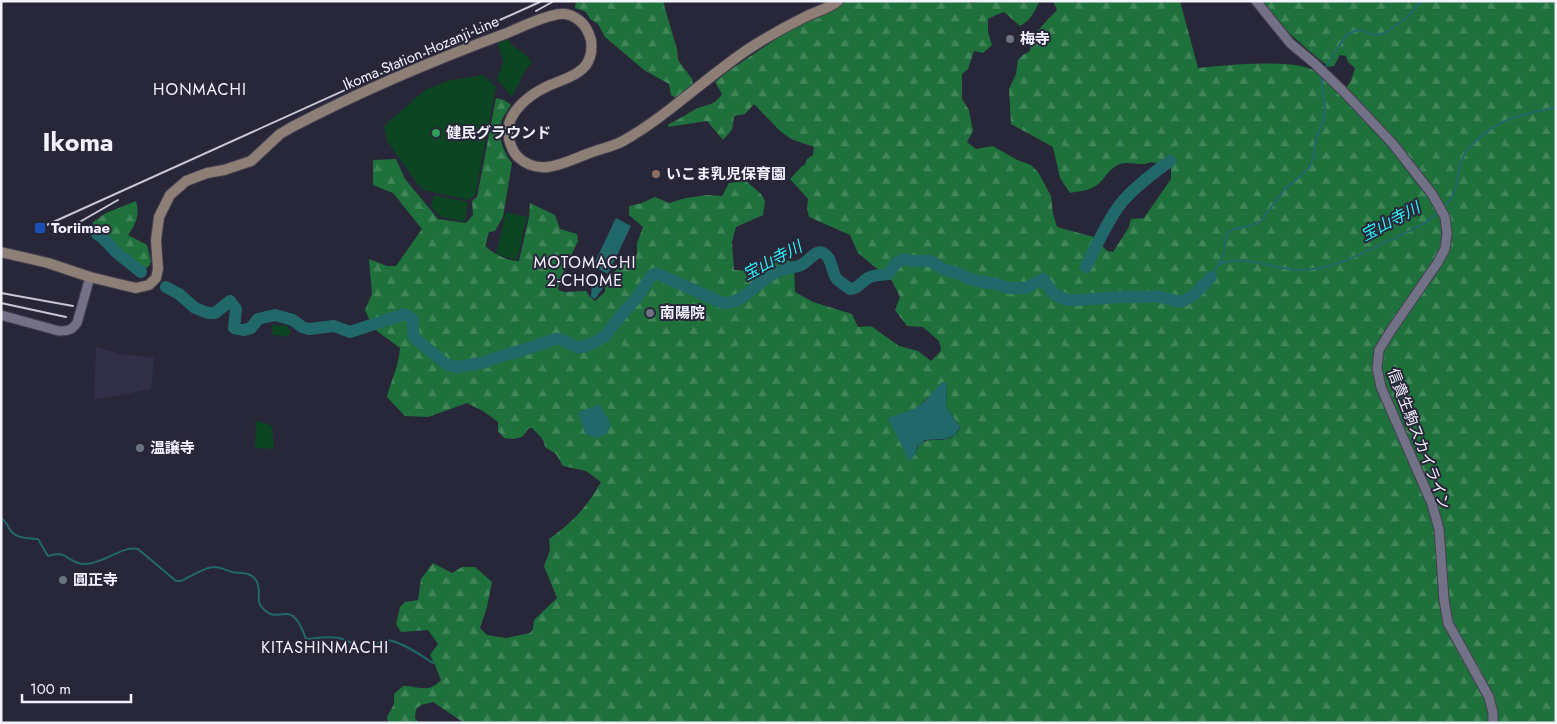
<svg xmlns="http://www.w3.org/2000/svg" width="1557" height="724" viewBox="0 0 1557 724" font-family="Jost,'Noto Sans JP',sans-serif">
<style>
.built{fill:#322f48}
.green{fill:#0c4521}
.forest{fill:url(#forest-firs);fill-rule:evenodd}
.water{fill:#21686b}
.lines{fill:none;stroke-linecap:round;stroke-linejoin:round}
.stream{stroke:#21686b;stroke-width:2}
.river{stroke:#21686b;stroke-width:12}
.tertiary-casing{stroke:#434150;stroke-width:11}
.secondary-casing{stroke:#434150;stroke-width:12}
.tertiary{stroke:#737187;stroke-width:9}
.secondary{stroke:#8d7e76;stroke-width:10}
.rail{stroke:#c8c7d5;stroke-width:2}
.worship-dot{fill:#6b7280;stroke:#282639;stroke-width:2}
.leisure-dot{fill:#2e9e5b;stroke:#282639;stroke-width:2}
.education-dot{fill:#8d6e63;stroke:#282639;stroke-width:2}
.transit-dot{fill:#1a4fb4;stroke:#282639;stroke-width:2}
.labels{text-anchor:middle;stroke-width:4;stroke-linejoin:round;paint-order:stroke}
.poi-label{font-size:15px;font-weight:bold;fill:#f3f2ff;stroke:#282639;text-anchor:start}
.street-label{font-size:15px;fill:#f3f2ff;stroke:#282639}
.neighbourhood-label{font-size:16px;letter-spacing:1px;fill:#f3f2ff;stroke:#282639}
.water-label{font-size:16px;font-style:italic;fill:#29f4fb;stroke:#282639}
.town-label{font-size:25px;font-weight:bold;fill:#f3f2ff;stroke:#282639}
</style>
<defs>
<pattern id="forest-firs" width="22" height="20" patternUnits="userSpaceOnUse" patternTransform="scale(1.25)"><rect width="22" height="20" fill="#1f713b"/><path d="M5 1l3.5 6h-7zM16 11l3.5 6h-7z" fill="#408658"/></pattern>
</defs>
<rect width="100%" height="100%" fill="#282639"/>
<path class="built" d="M 96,347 L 121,354 L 154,358 L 151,389 L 94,400 Z"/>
<g class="green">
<path d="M 507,38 C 515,51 523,50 532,62 L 525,71 L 512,97 L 497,79 L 503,62 L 498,44 L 500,40 Z"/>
<path d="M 483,75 L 496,87 L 475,196 L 467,200 L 424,190 L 419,186 L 387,141 L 384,126 L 425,90 L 447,81 Z"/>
<path d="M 434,195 L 468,202 L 465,222 L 441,217 L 431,207 Z"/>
<path d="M 506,212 L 527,217 L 517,260 L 496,254 Z"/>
<path d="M 272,325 L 279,326 L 286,325 L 291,332 L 287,337 L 280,335 L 272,335 Z"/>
<path d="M 256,421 L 268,424 L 272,427 L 274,449 L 255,448 Z"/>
</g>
<g class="forest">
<path d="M 576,1 L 664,1 L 664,5 L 677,49 L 678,60 L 692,79 L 693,85 L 677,99 L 671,95 L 669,84 L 644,70 L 605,37 L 598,24 L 590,19 L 586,12 L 575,8 Z"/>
<path d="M 846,1 L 962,1 L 974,3 L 980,1 L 1039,1 C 1036,11 1029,22 1020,26 L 1004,12 L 996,15 L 988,19 L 988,32 L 992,45 L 983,53 L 974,51 L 968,69 L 962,74 L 962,99 L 969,110 L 973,131 L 967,142 L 976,149 L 993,146 L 1017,160 L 1031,165 L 1038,172 L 1051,196 L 1053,214 L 1057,227 L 1094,237 L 1107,251 L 1113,252 L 1129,227 L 1131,219 L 1144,218 L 1171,179 L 1171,166 L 1151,162 C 1140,167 1130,161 1120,164 C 1109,168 1105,179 1097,185 C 1089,191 1079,191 1070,193 L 1060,178 L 1053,147 L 1011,124 L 1009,89 L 1016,74 L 1018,60 L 1023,55 L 1030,51 C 1032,33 1045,23 1057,10 L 1053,1 L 1180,1 L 1198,68 C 1224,65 1295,58 1315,71 C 1325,77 1333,87 1341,95 L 1351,81 L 1355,68 L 1348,62 L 1346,56 L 1340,55 L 1334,66 L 1329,67 C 1305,48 1279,26 1261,1 L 1556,1 L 1556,723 L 464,723 L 433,702 L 421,705 L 416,709 L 415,718 L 419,723 L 388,723 L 387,717 L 394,704 L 394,694 L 403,686 C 420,686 428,694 441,680 L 435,665 L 430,655 L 438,644 L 428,630 L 401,632 L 396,624 L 400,607 L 405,602 L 418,600 L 421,579 L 433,563 L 452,573 L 462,567 L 475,567 L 492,582 L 487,607 L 480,628 L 487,635 L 506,638 L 530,633 L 533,629 L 534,620 L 557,598 L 544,566 L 550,550 L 549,539 C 573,522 587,507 601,482 L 586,471 L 563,466 L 556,454 L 545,447 C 544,437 538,435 532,428 L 529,428 L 522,437 L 513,439 L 504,438 L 498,431 L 498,422 L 483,411 L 467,403 L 428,417 L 405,416 L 387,397 C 391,380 399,366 400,348 L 373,328 L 365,310 L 372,294 L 369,259 L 387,266 L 396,266 L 422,229 L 393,193 L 373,185 L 373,160 L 396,159 L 405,179 L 438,219 L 466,223 L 473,215 L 472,201 L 477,197 L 496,98 L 504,100 L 511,105 C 508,110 502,117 501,123 C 497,136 504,153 512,163 L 503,217 L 495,231 L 489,232 L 485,246 C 496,255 505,260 519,261 L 529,217 L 530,203 L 555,215 L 560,229 L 577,234 L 578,241 L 560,279 L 558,290 L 564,292 L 586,291 L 590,297 L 595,301 L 605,292 L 605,281 L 632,255 L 637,255 L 637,243 L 643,227 L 629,215 L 629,206 L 642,203 L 655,197 L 669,203 L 686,198 L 707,195 L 722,196 L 729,183 L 746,181 L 761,194 L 765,201 L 763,215 L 736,227 L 732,242 L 734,270 L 751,271 L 756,261 L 778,256 L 794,263 L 795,292 L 813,302 L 852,314 L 858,327 L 871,326 L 899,346 L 918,351 L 931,361 L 940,352 L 941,349 L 939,341 L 923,327 L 907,326 L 895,310 L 900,297 L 892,281 L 858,253 L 850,235 L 809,217 L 807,209 L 808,199 L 790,179 L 802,166 L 805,165 L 807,159 L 813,155 L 814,147 L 791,139 L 780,131 L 754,104 L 745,114 L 734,116 L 732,130 L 723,140 L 707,121 L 668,127 L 669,124 C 678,120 685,115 694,110 C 707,103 712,108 722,94 L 715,82 L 727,72 L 785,33 L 820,15 L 839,7 ZM 947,383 L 946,406 L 960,427 C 959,429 958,432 956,434 C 942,448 921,429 915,455 L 888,419 L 914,410 L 932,394 Z"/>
<path d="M 136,201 C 140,215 136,224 128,235 L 147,245 L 151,261 L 149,266 L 143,270 C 135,266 128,259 120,254 C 103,245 93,246 93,222 L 106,213 Z"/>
</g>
<g class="water">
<path d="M 616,218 L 631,226 L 608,274 L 593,266 Z"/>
<path d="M 597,280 L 602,282 L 603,288 L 595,299 L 591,297 L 592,284 Z"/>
<path d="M 942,382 L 947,383 L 946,406 L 960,427 L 955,435 L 946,439 L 925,440 L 917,447 L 915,455 L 909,461 L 888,418 L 914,409 L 925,401 Z"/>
<path d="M 598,405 L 601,406 C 603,411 609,418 610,424 C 611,436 595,441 586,434 C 584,432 579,415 578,412 Z"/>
</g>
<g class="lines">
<g class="stream">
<path d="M 1324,70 L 1346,35 L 1355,31 L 1360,30 L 1375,35 L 1385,33 L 1407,17 L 1421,1"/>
<path d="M 1443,207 C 1460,193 1455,180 1461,162 C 1464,153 1469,147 1476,141 C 1503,116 1522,115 1556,107"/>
<path d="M 1218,265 C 1245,253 1271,269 1298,270 C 1332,271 1362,253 1392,239 C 1408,231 1425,226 1438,212"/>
<path d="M 1211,277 L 1224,254 L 1225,241 L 1228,233 L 1233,229 L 1250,226 L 1260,222 L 1285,189 L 1304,173 L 1310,166 L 1314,154 L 1316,138 L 1324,119 L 1325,106 L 1321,79 L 1323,74"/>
<path d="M 1,518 C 6,521 6,523 9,528 C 15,539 27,538 38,539 L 48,556 C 69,549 67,564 85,564 C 104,564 123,545 138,549 L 176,581 L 181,581 C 190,577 205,567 214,567 C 220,567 226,570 232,572 C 243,574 254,571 258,585 C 261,597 254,603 267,612 C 274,617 278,614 286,614 C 297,613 303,631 306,639 C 320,638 333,635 346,640 C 355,644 360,652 370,652 C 374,647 379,640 386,640 C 399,640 422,656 433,663"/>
</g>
<g class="river">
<path d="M 97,234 L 102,237 L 115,251 L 141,272"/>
<path d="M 1086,267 C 1097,245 1107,221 1122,202 C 1136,186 1153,173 1170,161"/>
<path d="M 166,287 L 179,294 L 195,308 L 208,313 L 215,313 L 230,301 L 236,309 L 234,328 L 244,330 L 251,328 L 258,319 L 275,315 L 293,320 L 302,327 L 309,329 L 334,326 L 350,332 L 405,314 L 413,319 L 413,333 L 415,338 L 447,365 L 457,367 L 486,362 L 495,358 L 523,350 L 555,339 L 560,339 L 579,348 L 591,344 L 605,336 L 622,314 L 635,300 L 653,274 L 658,274 L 723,303 C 741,304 752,288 765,279 C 770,276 777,272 782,270 C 788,267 795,268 801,265 C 808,262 816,249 823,253 C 833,258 831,272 837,279 C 841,283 846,286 850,289 C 858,289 861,282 868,278 C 874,274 881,276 888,274 L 896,263 L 905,259 L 914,261 L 931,261 L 942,269 L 955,272 L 972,280 L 996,284 L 1009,288 L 1026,288 L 1043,279 L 1053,293 L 1059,297 L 1068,300 L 1079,300 L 1118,297 L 1145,297 L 1156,296 L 1181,302 L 1194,295 L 1211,277"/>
</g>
<g class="tertiary-casing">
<g id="tertiary">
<path d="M 1256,1 L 1290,43 L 1314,63 L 1343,91 L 1393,144 L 1432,194 L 1445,217 L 1447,234 L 1445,249 L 1438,262 L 1390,332 L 1379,350 L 1377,368 L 1381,387 L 1432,504 L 1439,529 L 1444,600 L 1448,623 L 1489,697 L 1493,713 L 1493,723"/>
<path d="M 1,315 L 59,331 C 68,331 72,330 77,323 L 90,277"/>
</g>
</g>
<g class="secondary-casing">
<path id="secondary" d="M 1,252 L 48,263 L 90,277 L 127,286 L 136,288 L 149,285 L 156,278 L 158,269 L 156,240 L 159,217 L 170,195 L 186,181 L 207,173 L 224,170 L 251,161 L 280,134 L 292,127 C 361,91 434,60 507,33 C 524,26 543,16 560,14 C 567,13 575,17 580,21 C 586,26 589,33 591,40 C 592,48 591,58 586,65 C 577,77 557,81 544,88 C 528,96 507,113 508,133 C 509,141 512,151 518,157 C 539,177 564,163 587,154 C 599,149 612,147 623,141 C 669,115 706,77 750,48 C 767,37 785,27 803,18 C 814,12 828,9 838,1"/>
</g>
<use href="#tertiary" class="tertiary"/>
<use href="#secondary" class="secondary"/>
<g class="rail">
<path d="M 536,11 L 554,1"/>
<path d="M 40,228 L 542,1"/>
<path d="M 62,232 L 118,200"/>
<path d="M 1,293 L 73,306"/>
<path d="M 1,303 L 66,317"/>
</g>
</g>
<g class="worship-dot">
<circle cx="1010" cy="39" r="5"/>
<circle cx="650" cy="313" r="5"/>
<circle cx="140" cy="448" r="5"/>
<circle cx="63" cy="580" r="5"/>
</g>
<circle class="leisure-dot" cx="436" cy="133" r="5"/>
<circle class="education-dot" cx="656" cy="174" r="5"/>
<rect class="transit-dot" x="34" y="222" width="12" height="12" rx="2.5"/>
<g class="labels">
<g class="poi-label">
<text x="1020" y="44">梅寺</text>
<text x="446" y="138">健民グラウンド</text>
<text x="666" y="179">いこま乳児保育園</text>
<text x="51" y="233">Toriimae</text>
<text x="660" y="318">南陽院</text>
<text x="150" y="453">温譲寺</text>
<text x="73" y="585">圓正寺</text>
</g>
<g class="street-label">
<text transform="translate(421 53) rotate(-23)" y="5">Ikoma Station Hozanji Line</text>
<text transform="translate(1419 439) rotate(69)" y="5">信貴生駒スカイライン</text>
</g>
<g class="neighbourhood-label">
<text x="200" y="95">HONMACHI</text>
<text x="585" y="268">MOTOMACHI<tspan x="585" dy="18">2-CHOME</tspan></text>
<text x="325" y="653">KITASHINMACHI</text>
</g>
<g class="water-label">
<text transform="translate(1390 221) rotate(-28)" y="6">宝山寺川</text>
<text transform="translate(772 260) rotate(-28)" y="6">宝山寺川</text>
</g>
<g class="town-label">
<text x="78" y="151">Ikoma</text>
</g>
</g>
<rect width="1557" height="724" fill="none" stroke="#f3f2ff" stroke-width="5"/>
<path d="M22 694v8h109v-8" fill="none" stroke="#f3f2ff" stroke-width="2.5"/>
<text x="30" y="694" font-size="15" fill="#f3f2ff" stroke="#282639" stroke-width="4" paint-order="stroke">100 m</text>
</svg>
